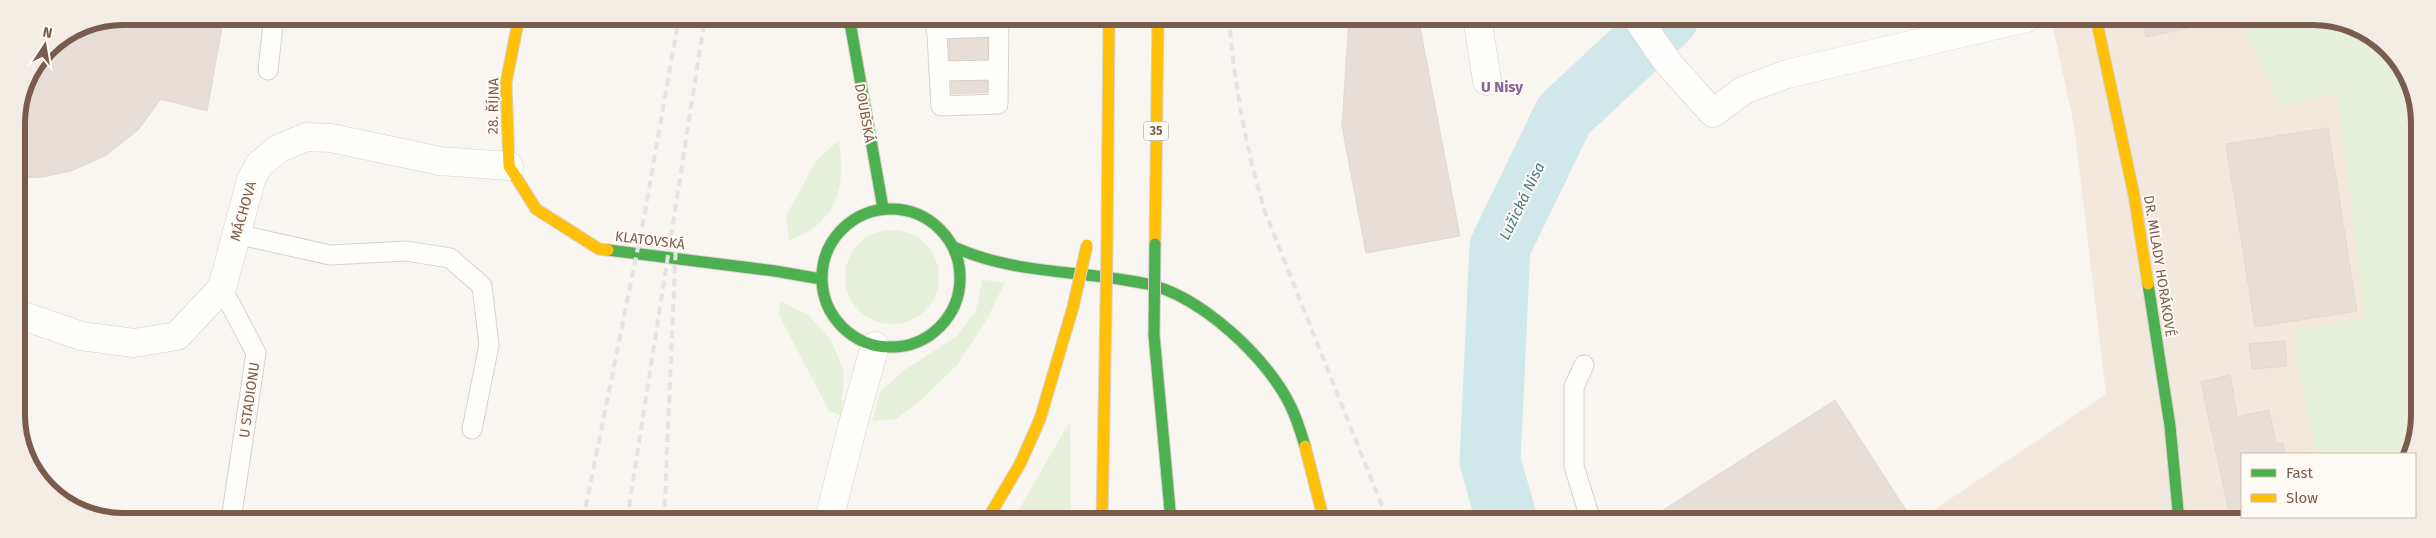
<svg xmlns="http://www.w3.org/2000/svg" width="2436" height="538" viewBox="0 0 2436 538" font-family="'Fira Sans',sans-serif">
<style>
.residential{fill:#f2e8de}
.green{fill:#e7f0db}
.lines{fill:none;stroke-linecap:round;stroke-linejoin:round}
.river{stroke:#d0e8ea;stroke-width:61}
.building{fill:#e6ded7;stroke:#e2d8d2}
.lane-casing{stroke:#d7d1cb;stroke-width:21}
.street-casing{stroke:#d7d1cb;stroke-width:29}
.fast-casing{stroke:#d9d2cb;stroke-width:13}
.slow-casing{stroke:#d9d2cb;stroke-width:13}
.lane{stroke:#fefefd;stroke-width:19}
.street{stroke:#fefefd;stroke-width:28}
.fast{stroke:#4caf50;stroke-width:11}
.slow{stroke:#ffc107;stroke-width:11}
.rail{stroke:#e6e3e7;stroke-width:4;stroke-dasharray:8 5;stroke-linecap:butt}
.fast-bridge-casing{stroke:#dad1cc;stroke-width:13;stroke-linecap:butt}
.slow-bridge-casing{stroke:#dad1cc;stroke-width:13;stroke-linecap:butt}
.fast-bridge{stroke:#4caf50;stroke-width:11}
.slow-bridge{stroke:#ffc107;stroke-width:11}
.labels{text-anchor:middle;stroke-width:4;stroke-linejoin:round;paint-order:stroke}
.shield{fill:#fffaf3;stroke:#a28b7f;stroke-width:1}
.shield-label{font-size:12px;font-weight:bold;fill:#7a5c4d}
.street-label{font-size:14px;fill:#7a5c4d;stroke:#fffaf3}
.neighbourhood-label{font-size:15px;font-weight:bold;fill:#846695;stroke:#fffaf3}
.water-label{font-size:15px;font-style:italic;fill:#437c86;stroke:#fffaf3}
.rim{fill:none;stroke:#7a5c4d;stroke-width:6}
</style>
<rect width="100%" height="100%" fill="#f9f5f0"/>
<path class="residential" d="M 2051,18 L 2334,18 L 2388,47 L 2418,102 L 2418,436 L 2407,454 L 2242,454 L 2242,517 L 2332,517 L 2320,522 L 1928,521 L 1925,516 L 2106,394 L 2074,125 Z"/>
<g class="green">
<path d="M 2240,18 L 2334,18 L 2388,47 L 2418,102 L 2418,436 L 2407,454 L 2317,454 L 2298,367 L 2293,332 L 2365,317 L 2337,92 L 2280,105 Z"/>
<path d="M 839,140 C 843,173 844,202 816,226 C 809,232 797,236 789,241 L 786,216 L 816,161 Z"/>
<circle cx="892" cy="277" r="47"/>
<path d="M 982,280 L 1005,282 L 987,319 L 958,364 L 919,402 L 896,419 L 872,421 L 880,392 L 903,371 L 956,337 L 976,310 Z"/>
<path d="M 780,301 L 808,315 L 831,340 L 844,372 L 841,415 L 829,411 L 779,315 Z"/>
<path d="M 1070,421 L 1071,521 L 1013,520 Z"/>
</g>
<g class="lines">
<path class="river" d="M 1507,521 L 1490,461 L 1500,247 L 1564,115 L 1668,18"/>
</g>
<g class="building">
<path d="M 123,16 L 224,16 L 207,111 L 161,99 L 138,130 L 105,156 L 71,171 L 43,177 L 17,178 L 16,116 L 27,76 L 48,47 L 82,24 Z"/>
<path d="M 947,17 L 986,17 L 991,92 L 952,94 Z"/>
<path d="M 1349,17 L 1390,17 L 1392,27 L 1419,22 L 1460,236 L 1366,253 L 1342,126 Z"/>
<path d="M 2141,18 L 2220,18 L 2220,21 L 2146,37 Z"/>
<path d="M 2328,128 L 2357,311 L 2255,327 L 2226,144 Z"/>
<path d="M 2285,341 L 2287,366 L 2252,369 L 2249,344 Z"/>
<path d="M 2230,375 L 2237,417 L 2269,410 L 2276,444 L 2283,443 L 2285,454 L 2242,454 L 2242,517 L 2263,517 L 2241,521 L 2231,521 L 2201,382 Z"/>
<path d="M 1835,400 L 1913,521 L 1646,521 Z"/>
</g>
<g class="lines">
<g class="lane-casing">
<g id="lane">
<path d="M 936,17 L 941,106 L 998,104 L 999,17"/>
<path d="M 936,29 L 999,27"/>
<path d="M 268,70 L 274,16"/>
<path d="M 939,71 L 998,70"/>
<path d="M 236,234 L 330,255 L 406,251 L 450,258 L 482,286 L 489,345 L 472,429"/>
<path d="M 222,288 L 256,353 L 231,520"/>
<path d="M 1584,365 L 1574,387 L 1574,466 L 1591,521"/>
</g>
</g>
<g class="street-casing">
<g id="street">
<path d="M 1477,17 L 1487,81"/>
<path d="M 1637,18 L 1668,63 L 1713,113 L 1744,90 L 1787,74 L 2026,18"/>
<path d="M 18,314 L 81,336 L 134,343 L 177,336 L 222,288 L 251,180 L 259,165 L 278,149 L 306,137 L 331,138 L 440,161 L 509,166"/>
<path d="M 829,520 L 853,424 L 875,346"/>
</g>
</g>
<g class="fast-casing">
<g id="fast">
<path d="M 849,17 L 883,208"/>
<circle cx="891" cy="278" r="69"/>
<path d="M 954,247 C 1015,275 1083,270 1147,284 C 1200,295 1269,359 1291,407 C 1297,419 1301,433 1305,446"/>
<path d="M 608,250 L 775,271 L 821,279"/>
<path d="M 2148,284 L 2170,426 L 2179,521"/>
<path d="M 1154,335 L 1171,521"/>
</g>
</g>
<g class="slow-casing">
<g id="slow">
<path d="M 519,17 L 506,83 L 509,166 L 536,209 L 599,249 L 608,250"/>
<path d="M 2096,18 L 2134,195 L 2148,284"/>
<path d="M 1107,244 L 1109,17"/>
<path d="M 1155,244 L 1158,17"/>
<path d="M 1305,446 L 1324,521"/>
<path d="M 987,520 L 1020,464 L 1040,419 L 1073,307"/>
<path d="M 1102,521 L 1106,306"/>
</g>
</g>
<use href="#lane" class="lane"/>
<use href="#street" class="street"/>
<use href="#fast" class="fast"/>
<use href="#slow" class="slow"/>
<g class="rail">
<path d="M 1229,17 C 1234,83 1246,149 1265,212 L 1388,521"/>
<path d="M 583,520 L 643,223 L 679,17"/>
<path d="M 627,520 L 705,17"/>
<path d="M 664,520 L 676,243"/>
</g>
<g class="fast-bridge-casing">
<path id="fast-bridge" d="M 1154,335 L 1155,244"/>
</g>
<g class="slow-bridge-casing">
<g id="slow-bridge">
<path d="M 1106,306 L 1107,244"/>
<path d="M 1073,307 L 1087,245"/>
</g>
</g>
<use href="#fast-bridge" class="fast-bridge"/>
<use href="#slow-bridge" class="slow-bridge"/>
</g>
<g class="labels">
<rect class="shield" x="1143.5" y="121.5" width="25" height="19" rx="4"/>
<g class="shield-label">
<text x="1156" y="135">35</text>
</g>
<g class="street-label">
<text transform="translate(493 106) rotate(-89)" y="5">28. ŘÍJNA</text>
<text transform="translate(865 113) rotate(80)" y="5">DOUBSKÁ</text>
<text transform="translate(243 211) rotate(-74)" y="5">MÁCHOVA</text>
<text transform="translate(650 240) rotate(7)" y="5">KLATOVSKÁ</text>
<text transform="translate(2160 266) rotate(81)" y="5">DR. MILADY HORÁKOVÉ</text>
<text transform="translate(249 400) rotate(-82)" y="5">U STADIONU</text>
</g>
<g class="neighbourhood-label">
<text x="1502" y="92">U Nisy</text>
</g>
<g class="water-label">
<text transform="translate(1522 201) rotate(-64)" y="5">Lužická Nisa</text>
</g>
</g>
<path d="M0 0H2436V538H0ZM123 25H2313A98 98 0 0 1 2411 123V415A98 98 0 0 1 2313 513H123A98 98 0 0 1 25 415V123A98 98 0 0 1 123 25Z" fill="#f4ede6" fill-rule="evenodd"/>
<path class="rim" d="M123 25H2313A98 98 0 0 1 2411 123V415A98 98 0 0 1 2313 513H123A98 98 0 0 1 25 415V123A98 98 0 0 1 123 25Z"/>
<rect x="2241" y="453" width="175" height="65" fill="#fffaf3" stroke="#cabbb1"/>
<rect x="2251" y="469" width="25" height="8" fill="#4caf50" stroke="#cabbb1"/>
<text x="2286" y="478" font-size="15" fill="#7a5c4d">Fast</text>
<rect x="2251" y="494" width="25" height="8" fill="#ffc107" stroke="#cabbb1"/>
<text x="2286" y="503" font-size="15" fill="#7a5c4d">Slow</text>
<g transform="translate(45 45) rotate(12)" stroke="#fffaf3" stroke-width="4" paint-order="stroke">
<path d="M0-4L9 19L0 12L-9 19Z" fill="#7a5c4d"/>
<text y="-8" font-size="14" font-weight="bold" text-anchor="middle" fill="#7a5c4d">N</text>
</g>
</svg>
